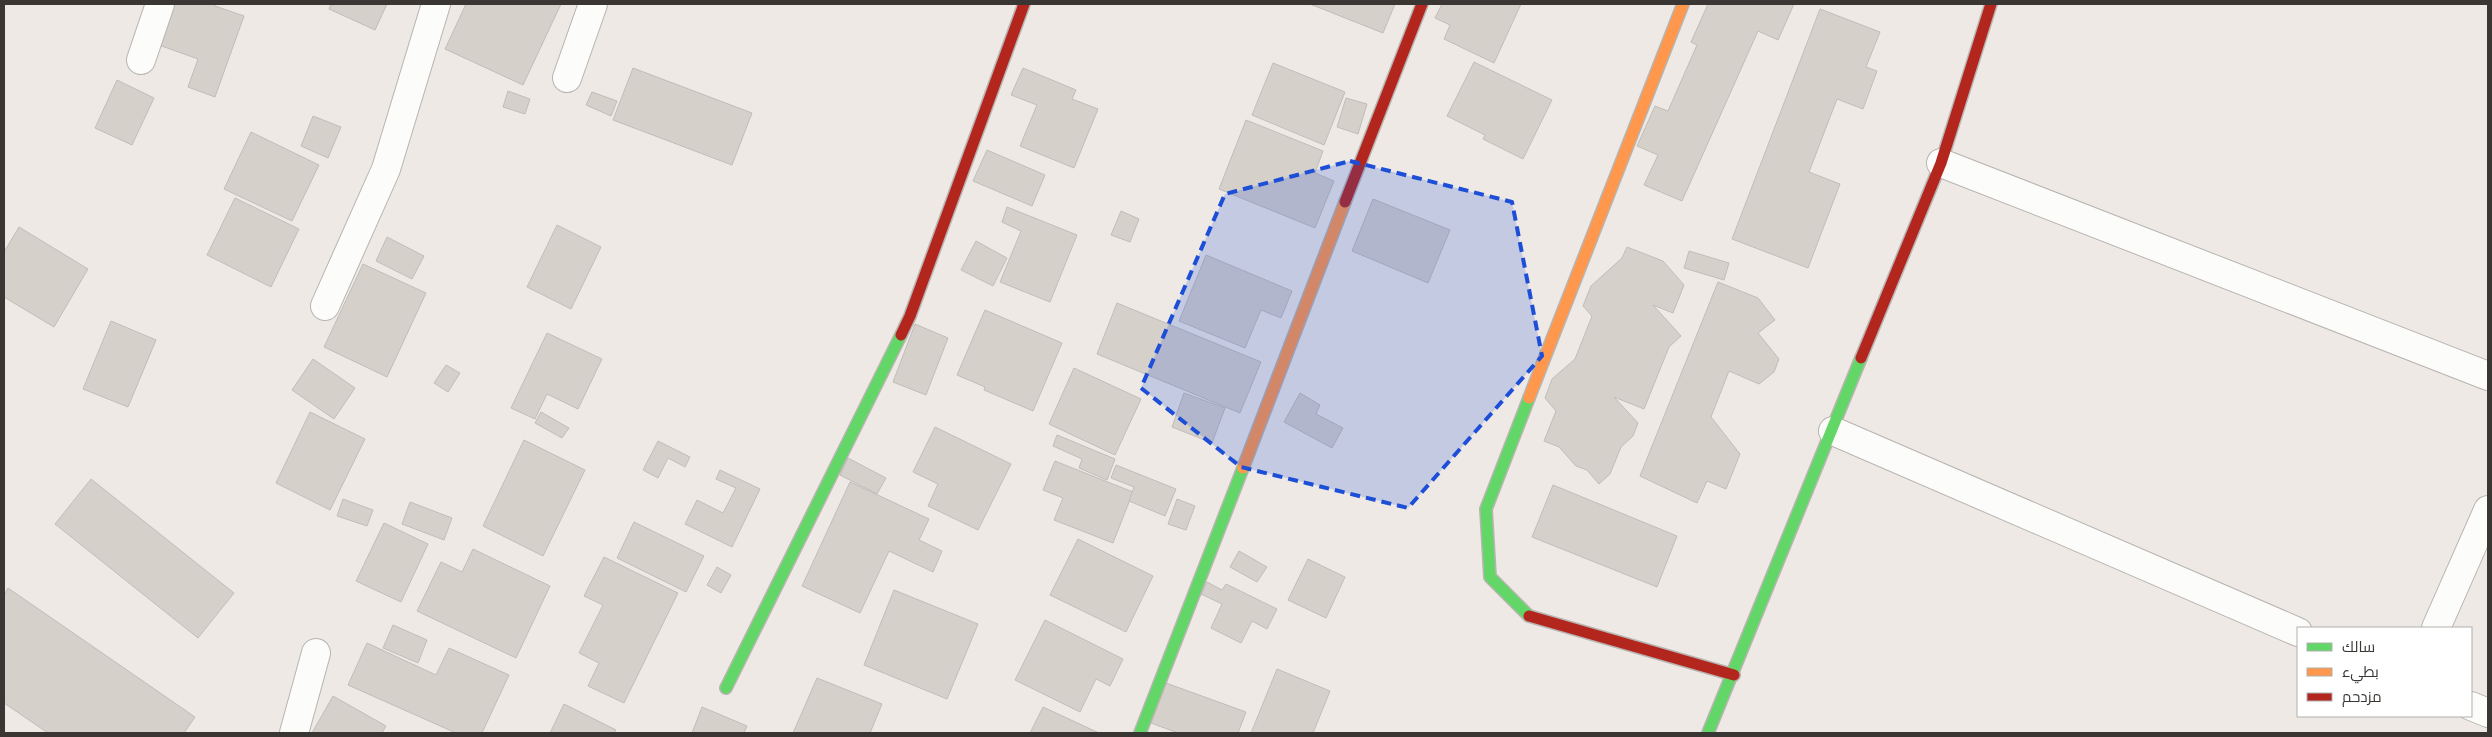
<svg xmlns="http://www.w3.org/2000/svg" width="2492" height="737" viewBox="0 0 2492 737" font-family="Montserrat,Cairo,sans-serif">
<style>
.building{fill:#d6d0ca;stroke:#c0bdb9}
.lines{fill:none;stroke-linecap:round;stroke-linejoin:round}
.street-casing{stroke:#b8b4b1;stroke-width:30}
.fast-casing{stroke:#b8b4b1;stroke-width:14}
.slow-casing{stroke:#b8b4b1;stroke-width:14}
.jam-casing{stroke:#b8b4b1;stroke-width:14}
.street{stroke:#fcfcfb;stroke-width:28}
.fast{stroke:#63d668;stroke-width:11}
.slow{stroke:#ff974d;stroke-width:11}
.jam{stroke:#b3261e;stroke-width:11}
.marked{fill:#1d4ed8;fill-opacity:0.2;stroke:#1d4ed8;stroke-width:4;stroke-dasharray:10 6;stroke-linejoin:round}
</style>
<rect width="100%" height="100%" fill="#eee9e4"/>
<g class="building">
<path d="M 171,4 L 215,4 L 215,6 L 244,16 L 215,97 L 188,87 L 198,59 L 156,44 Z"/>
<path d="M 331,4 L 387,4 L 375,30 L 329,9 Z"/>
<path d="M 466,4 L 561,4 L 523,85 L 445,49 Z"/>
<path d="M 1310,4 L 1395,4 L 1383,33 Z"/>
<path d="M 1442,4 L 1521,4 L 1494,63 L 1444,39 L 1450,25 L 1435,18 Z"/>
<path d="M 1708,4 L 1794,4 L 1778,40 L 1758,31 L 1682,201 L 1644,185 L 1658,155 L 1637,146 L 1655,106 L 1668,111 L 1697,45 L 1691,42 Z"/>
<path d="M 1820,9 L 1880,32 L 1866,67 L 1877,71 L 1863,109 L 1837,99 L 1809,172 L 1840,184 L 1808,268 L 1732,239 Z"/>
<path d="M 1474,62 L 1552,100 L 1523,159 L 1483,139 L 1485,135 L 1447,116 Z"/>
<path d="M 1273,63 L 1345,92 L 1324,145 L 1252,115 Z"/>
<path d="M 633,68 L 752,113 L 732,165 L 613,120 Z"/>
<path d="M 1023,68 L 1076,90 L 1072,99 L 1098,109 L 1074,168 L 1020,146 L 1037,105 L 1011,95 Z"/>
<path d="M 117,80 L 154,98 L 132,145 L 95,128 Z"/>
<path d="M 508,91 L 530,99 L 525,114 L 503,107 Z"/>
<path d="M 592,92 L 617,101 L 611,116 L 586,105 Z"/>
<path d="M 1346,98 L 1367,104 L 1358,134 L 1337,127 Z"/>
<path d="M 313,116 L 341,127 L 328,158 L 301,146 Z"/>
<path d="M 1246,120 L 1323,151 L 1315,173 L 1334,181 L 1315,228 L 1219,189 Z"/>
<path d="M 251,132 L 319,165 L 292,221 L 224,189 Z"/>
<path d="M 987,150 L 1045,175 L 1032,206 L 973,181 Z"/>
<path d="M 235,198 L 299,229 L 271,287 L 207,255 Z"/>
<path d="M 1373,199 L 1450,230 L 1428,283 L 1352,251 Z"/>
<path d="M 1007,207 L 1077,235 L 1050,302 L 1000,282 L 1021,231 L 1002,222 Z"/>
<path d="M 1121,211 L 1139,219 L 1130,242 L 1111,235 Z"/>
<path d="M 557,225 L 601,247 L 571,309 L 527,287 Z"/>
<path d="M 19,227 L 88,269 L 54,327 L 4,297 L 4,252 Z"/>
<path d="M 387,237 L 424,256 L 412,279 L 376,261 Z"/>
<path d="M 976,241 L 1007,258 L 993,286 L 961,270 Z"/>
<path d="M 1627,247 L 1663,261 L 1684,285 L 1673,313 L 1653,305 L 1681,336 L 1669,347 L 1644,409 L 1614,397 L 1638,423 L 1633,436 L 1621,447 L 1610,474 L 1599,484 L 1587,470 L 1576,466 L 1559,447 L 1544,441 L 1556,411 L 1545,398 L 1552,379 L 1575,359 L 1592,316 L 1583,306 L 1591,286 L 1622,258 Z"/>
<path d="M 1689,251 L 1729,263 L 1724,280 L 1684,268 Z"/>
<path d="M 1206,255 L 1292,291 L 1281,318 L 1261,310 L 1245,348 L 1179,321 Z"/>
<path d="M 363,264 L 426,293 L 387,377 L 324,347 Z"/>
<path d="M 1718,282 L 1758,298 L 1775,320 L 1758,333 L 1779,359 L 1774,372 L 1759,384 L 1729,371 L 1711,417 L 1740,454 L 1726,489 L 1707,481 L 1697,503 L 1640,476 Z"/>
<path d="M 1117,303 L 1261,362 L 1240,413 L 1097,354 Z"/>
<path d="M 985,310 L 1062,343 L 1033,411 L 984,390 L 985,387 L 957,375 Z"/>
<path d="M 111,321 L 156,340 L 128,407 L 83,389 Z"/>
<path d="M 915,324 L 948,338 L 926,395 L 893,382 Z"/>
<path d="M 547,333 L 602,359 L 578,409 L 547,394 L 535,419 L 511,408 Z"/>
<path d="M 313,359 L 355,388 L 334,419 L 292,390 Z"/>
<path d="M 446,365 L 460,373 L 448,392 L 434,383 Z"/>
<path d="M 1074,368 L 1141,399 L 1115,455 L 1049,424 Z"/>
<path d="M 1184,393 L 1225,408 L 1212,443 L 1172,427 Z"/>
<path d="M 1300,393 L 1320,405 L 1316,414 L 1343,428 L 1332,448 L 1284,422 Z"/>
<path d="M 310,412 L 365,439 L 330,510 L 276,483 Z"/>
<path d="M 541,412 L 569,428 L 562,438 L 535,423 Z"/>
<path d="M 935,427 L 1011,464 L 978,530 L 928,506 L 938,484 L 913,472 Z"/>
<path d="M 1057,435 L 1115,459 L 1107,480 L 1079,468 L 1082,459 L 1053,446 Z"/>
<path d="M 524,440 L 585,470 L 543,556 L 483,526 Z"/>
<path d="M 658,441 L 690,457 L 685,467 L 668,458 L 658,478 L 643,470 Z"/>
<path d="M 848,458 L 886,478 L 877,494 L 840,475 Z"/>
<path d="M 1055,461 L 1133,492 L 1113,543 L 1054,520 L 1063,498 L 1043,490 Z"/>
<path d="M 1116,465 L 1176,489 L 1165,516 L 1129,501 L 1134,487 L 1111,478 Z"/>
<path d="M 720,470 L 760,489 L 732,547 L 685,524 L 697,500 L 723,513 L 736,488 L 716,479 Z"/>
<path d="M 91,479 L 234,593 L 198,638 L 55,524 Z"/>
<path d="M 850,482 L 929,519 L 919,540 L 942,551 L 933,572 L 889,551 L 860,613 L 802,586 Z"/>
<path d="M 1553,485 L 1677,536 L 1657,587 L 1532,537 Z"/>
<path d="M 343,499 L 373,510 L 367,526 L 337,516 Z"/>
<path d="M 1177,499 L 1195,506 L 1186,530 L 1168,524 Z"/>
<path d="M 410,502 L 452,518 L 444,540 L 402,524 Z"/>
<path d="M 634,522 L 704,556 L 686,592 L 617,558 Z"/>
<path d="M 384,523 L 428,544 L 401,602 L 356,581 Z"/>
<path d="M 1078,539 L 1153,576 L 1126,632 L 1050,595 Z"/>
<path d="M 473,549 L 550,586 L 516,658 L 417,611 L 441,562 L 462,572 Z"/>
<path d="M 1239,551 L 1267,567 L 1257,582 L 1230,567 Z"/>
<path d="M 604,557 L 678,593 L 624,703 L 588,686 L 599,663 L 579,653 L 603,605 L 584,596 Z"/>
<path d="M 1308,559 L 1345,577 L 1326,618 L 1288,600 Z"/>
<path d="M 717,567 L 731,575 L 721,593 L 707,585 Z"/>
<path d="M 1207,582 L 1222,590 L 1226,584 L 1277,609 L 1267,629 L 1252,621 L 1241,643 L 1211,628 L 1222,604 L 1201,594 Z"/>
<path d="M 8,588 L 195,717 L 184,733 L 48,733 L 4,703 L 4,595 Z"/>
<path d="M 894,590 L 978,624 L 947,699 L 864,665 Z"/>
<path d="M 1045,620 L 1123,659 L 1110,686 L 1096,679 L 1080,712 L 1015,680 Z"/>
<path d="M 393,625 L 427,640 L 418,663 L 383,648 Z"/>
<path d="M 367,643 L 436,675 L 449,648 L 509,675 L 482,733 L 456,733 L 348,685 Z"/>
<path d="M 1277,669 L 1330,691 L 1313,733 L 1251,733 Z"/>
<path d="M 817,678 L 882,704 L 870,733 L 793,733 Z"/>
<path d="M 1166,683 L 1246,712 L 1238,733 L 1178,733 L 1151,723 Z"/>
<path d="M 333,696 L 386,726 L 382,733 L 312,733 Z"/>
<path d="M 564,704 L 616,730 L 614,733 L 550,733 Z"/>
<path d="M 702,707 L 747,726 L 744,733 L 692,733 Z"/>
<path d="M 1043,707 L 1099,733 L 1030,733 Z"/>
</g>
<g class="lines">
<g class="street-casing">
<g id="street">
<path d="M 141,60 L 160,4"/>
<path d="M 567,78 L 593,4"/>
<path d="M 1941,163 L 2488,376"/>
<path d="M 325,306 L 386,169 L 436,4"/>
<path d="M 1833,431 L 2298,632"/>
<path d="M 2436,628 L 2488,510"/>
<path d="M 2471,706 L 2488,713"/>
<path d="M 294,733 L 316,653"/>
</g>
</g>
<g class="fast-casing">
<g id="fast">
<path d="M 1529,398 L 1486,509 L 1490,577 L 1529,616"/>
<path d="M 726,688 L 901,335"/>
<path d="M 1140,733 L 1243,468"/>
<path d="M 1708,733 L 1861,358"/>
</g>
</g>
<g class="slow-casing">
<g id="slow">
<path d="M 1529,398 L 1683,4"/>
<path d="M 1243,468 L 1345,202"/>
</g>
</g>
<g class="jam-casing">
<g id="jam">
<path d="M 1345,202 L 1422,4"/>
<path d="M 901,335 L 910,316 L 1024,4"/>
<path d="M 1861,358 L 1941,163 L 1991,4"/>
<path d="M 1529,616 L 1734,675"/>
</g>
</g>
<use href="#street" class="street"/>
<use href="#fast" class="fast"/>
<use href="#slow" class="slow"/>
<use href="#jam" class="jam"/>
</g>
<path class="marked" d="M 1350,161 L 1512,202 L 1542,356 L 1408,508 L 1241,467 L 1141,388 L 1225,194 Z"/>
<rect width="2492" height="737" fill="none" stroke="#393633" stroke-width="10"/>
<rect x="2297" y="627" width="175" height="90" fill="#ffffff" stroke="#b0afad"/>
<rect x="2307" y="643" width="25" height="8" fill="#63d668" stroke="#b0afad"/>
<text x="2342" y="652" font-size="15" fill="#393633">سالك</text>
<rect x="2307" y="668" width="25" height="8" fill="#ff974d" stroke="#b0afad"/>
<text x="2342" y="677" font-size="15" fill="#393633">بطيء</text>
<rect x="2307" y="693" width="25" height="8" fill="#b3261e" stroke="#b0afad"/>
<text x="2342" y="702" font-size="15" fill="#393633">مزدحم</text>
</svg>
